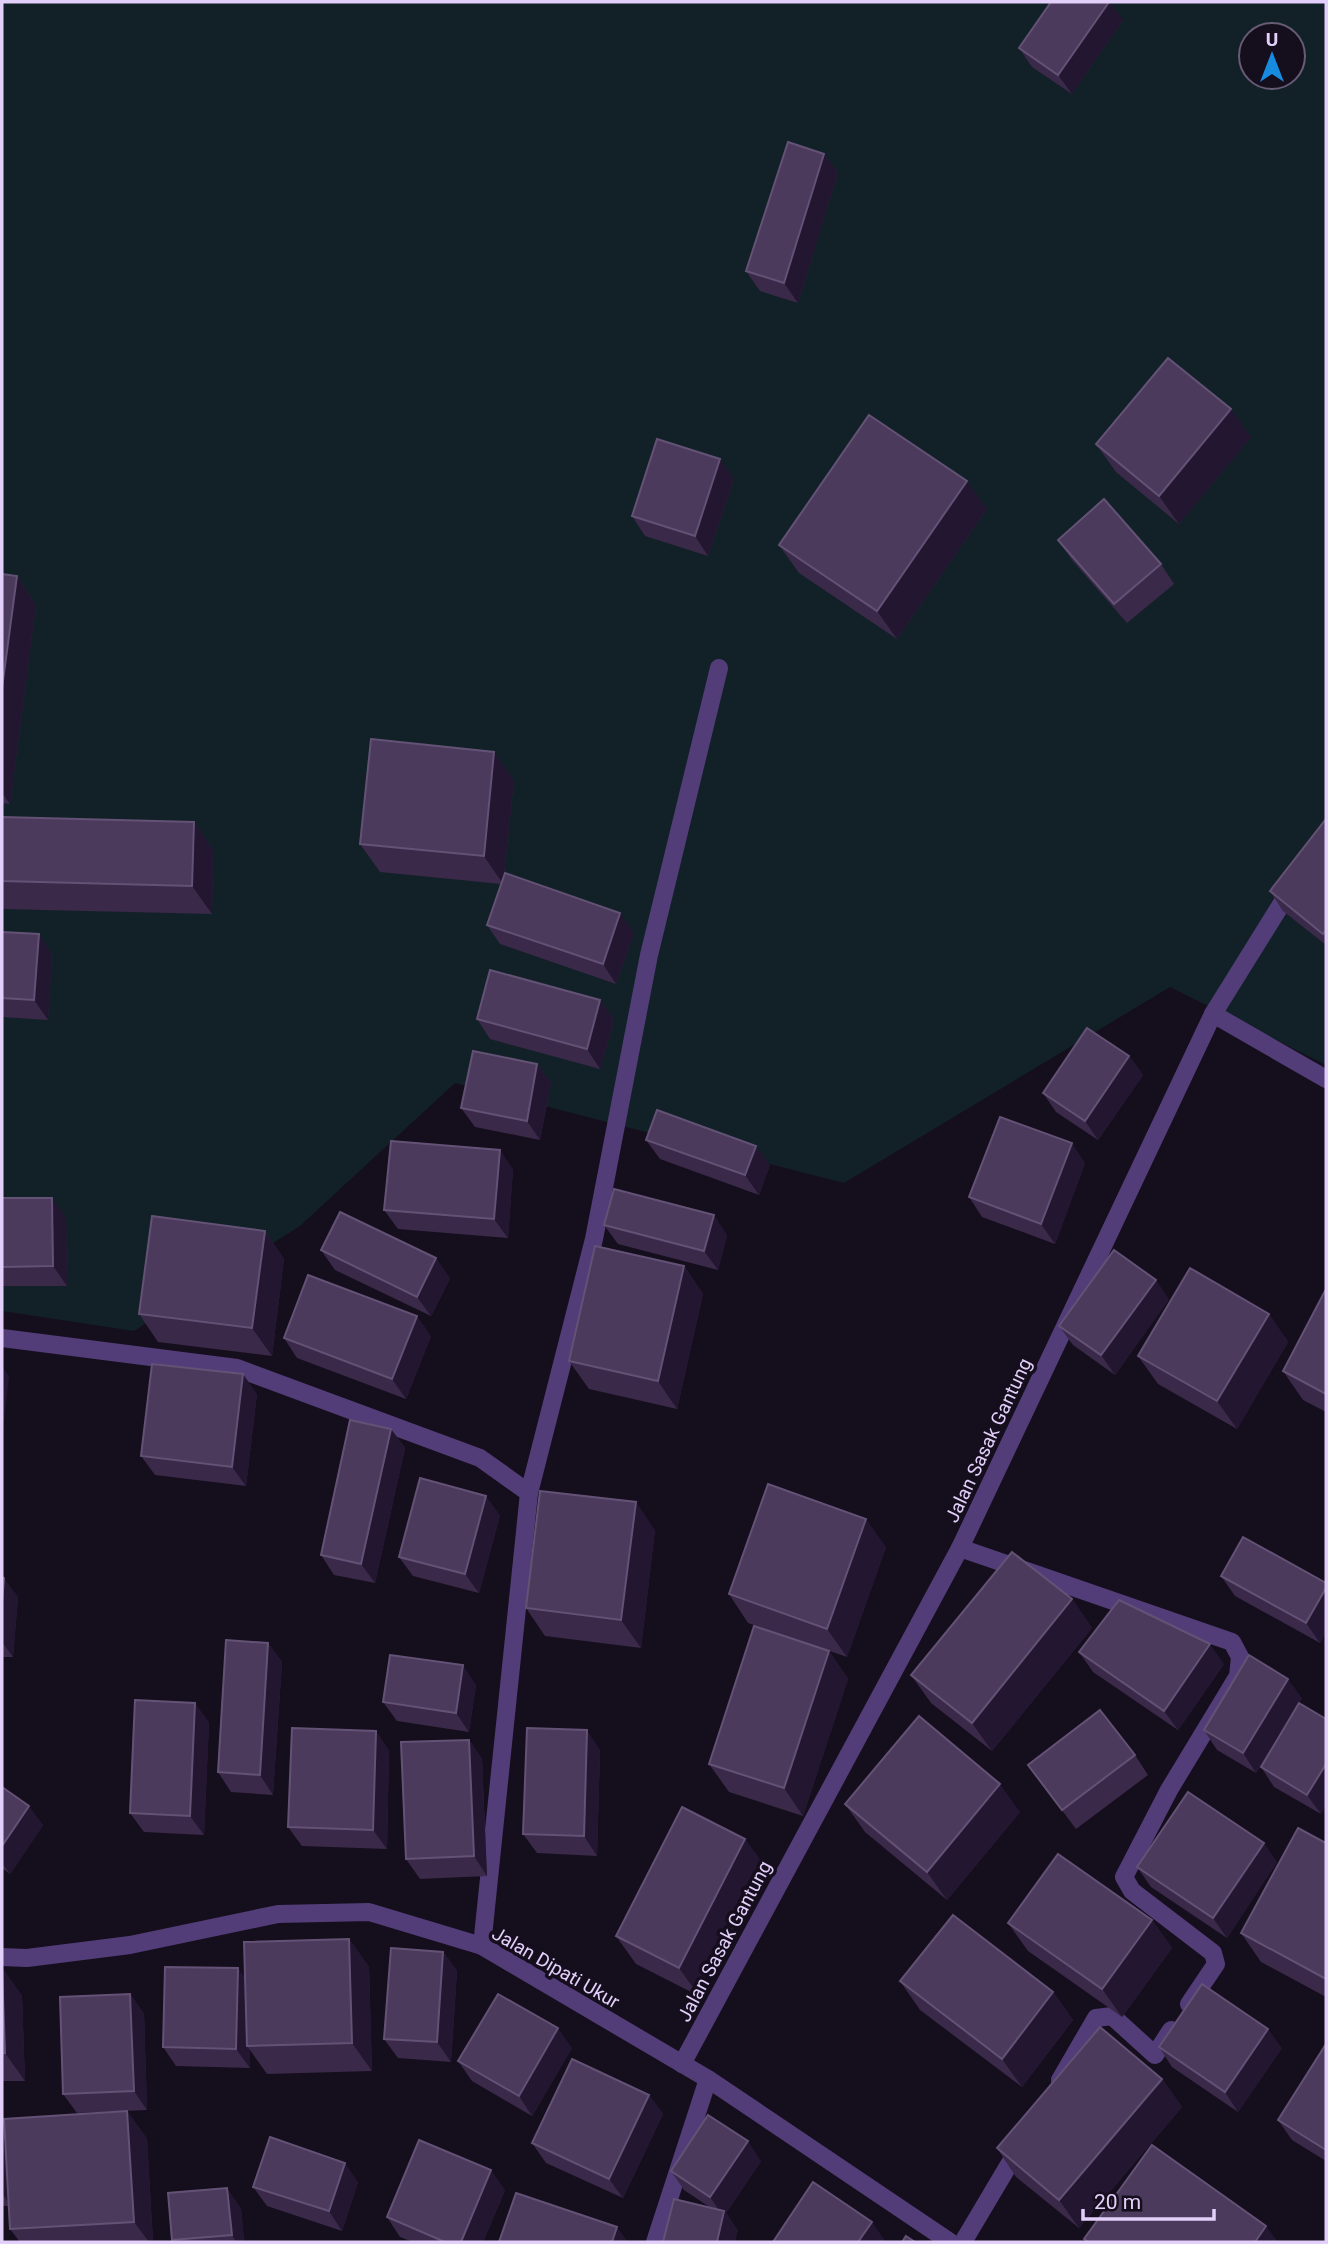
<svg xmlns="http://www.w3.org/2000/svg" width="1328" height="2244" viewBox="0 0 1328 2244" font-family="Roboto,sans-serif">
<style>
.green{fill:#122127;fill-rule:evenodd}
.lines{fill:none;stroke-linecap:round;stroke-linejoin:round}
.minor{stroke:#523d78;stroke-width:18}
.wall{fill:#3a2949}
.shaded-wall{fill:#231630}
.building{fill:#4c3a5c;stroke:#635275;stroke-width:2}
.labels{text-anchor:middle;stroke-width:7;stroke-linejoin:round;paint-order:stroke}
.street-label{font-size:19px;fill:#e2cffa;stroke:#150e1d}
</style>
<rect width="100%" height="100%" fill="#150e1d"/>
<path class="green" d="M 2,2 L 1326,2 L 1326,1065 L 1170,987 L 844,1183 L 455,1083 L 300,1226 L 134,1331 L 2,1311 ZM 1251,35 L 1293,35 L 1293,77 L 1251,77 Z"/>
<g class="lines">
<g class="minor">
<path d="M 1213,1014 L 1326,1079"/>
<path d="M 2,1338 L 237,1368 L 480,1458 L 529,1493 L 482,1946"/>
<path d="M 529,1493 L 594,1239 L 649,955 L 719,668"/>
<path d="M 960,1548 L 1232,1642 L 1240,1657 L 1238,1676 L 1169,1790 L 1124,1877 L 1132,1891 L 1213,1953 L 1216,1964 L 1189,2004"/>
<path d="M 2,1957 L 27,1958 L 130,1945 L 278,1914 L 369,1912 L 482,1946 L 708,2079 L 950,2242"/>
<path d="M 682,2064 L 960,1548 L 1213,1014 L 1292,887"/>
<path d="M 1060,2080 L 1096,2018 L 1112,2016 L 1155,2055 L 1171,2030"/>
<path d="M 655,2242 L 708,2079"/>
<path d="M 963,2242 L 1020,2146"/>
</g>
</g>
<g class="wall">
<path d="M 1123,20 L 1072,94 L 1032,67 L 1019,48 Z"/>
<path d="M 824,154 L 838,173 L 798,303 L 760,291 L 746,271 Z"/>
<path d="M 1251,437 L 1179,524 L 1116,472 L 1096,444 Z"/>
<path d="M 734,479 L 708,556 L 645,536 L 632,516 Z"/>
<path d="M 987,509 L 897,639 L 799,573 L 779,545 Z"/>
<path d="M 1058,540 L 1161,564 L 1174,584 L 1127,623 L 1072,560 Z"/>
<path d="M 2,574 L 17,576 L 36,605 L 10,804 L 2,803 Z"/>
<path d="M 514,780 L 504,875 L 634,933 L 616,984 L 500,944 L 487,925 L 501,884 L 380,872 L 360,844 Z"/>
<path d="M 2,817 L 194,822 L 213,850 L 212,914 L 2,909 Z"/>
<path d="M 1326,819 L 1326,945 L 1283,911 L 1270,891 Z"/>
<path d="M 2,932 L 52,954 L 48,1020 L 2,1017 Z"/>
<path d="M 600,1000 L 614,1020 L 600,1069 L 490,1039 L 477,1019 Z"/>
<path d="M 1129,1056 L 1143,1075 L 1098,1140 L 1056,1112 L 1043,1093 Z"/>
<path d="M 537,1064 L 551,1083 L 540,1140 L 475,1127 L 461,1108 Z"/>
<path d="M 646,1140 L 770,1165 L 759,1195 L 660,1159 Z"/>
<path d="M 1085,1163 L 1055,1244 L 982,1217 L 969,1197 Z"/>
<path d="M 513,1169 L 508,1238 L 398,1229 L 384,1210 Z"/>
<path d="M 2,1198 L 66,1217 L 67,1286 L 2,1286 Z"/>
<path d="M 604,1225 L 727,1235 L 718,1270 L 618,1244 Z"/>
<path d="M 265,1231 L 284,1259 L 272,1356 L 158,1342 L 139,1314 Z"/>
<path d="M 321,1250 L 450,1278 L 431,1316 L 335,1270 Z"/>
<path d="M 684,1266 L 703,1294 L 677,1409 L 589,1389 L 569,1361 Z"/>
<path d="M 1326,1289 L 1326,1412 L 1303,1400 L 1283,1371 Z"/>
<path d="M 1169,1299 L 1115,1375 L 1073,1345 L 1059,1326 Z"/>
<path d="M 1269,1314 L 1288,1342 L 1237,1429 L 1158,1384 L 1138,1356 Z"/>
<path d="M 431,1336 L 406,1399 L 297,1358 L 284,1338 Z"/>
<path d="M 257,1394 L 246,1486 L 155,1475 L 141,1456 Z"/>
<path d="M 391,1429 L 405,1448 L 375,1583 L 334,1575 L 321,1555 Z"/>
<path d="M 500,1515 L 479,1593 L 413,1576 L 399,1557 Z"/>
<path d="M 655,1530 L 641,1648 L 545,1636 L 526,1608 Z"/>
<path d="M 886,1547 L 847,1657 L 748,1623 L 729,1594 Z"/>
<path d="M 1221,1576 L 1326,1583 L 1326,1632 L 1320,1643 L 1235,1596 Z"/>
<path d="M 2,1577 L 18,1597 L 13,1657 L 2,1657 Z"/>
<path d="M 1072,1599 L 1092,1628 L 992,1751 L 931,1703 L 911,1675 Z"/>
<path d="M 268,1643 L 282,1662 L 273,1795 L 231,1792 L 218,1772 Z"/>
<path d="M 829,1651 L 848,1679 L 803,1816 L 729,1792 L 709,1764 Z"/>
<path d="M 1079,1652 L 1224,1664 L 1178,1730 L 1093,1672 Z"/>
<path d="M 476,1685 L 469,1732 L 397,1721 L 383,1702 Z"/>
<path d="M 1302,1698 L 1256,1773 L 1217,1750 L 1204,1730 Z"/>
<path d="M 1326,1719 L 1326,1805 L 1321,1814 L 1274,1787 L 1261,1767 Z"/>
<path d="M 209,1722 L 204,1835 L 144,1832 L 130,1813 Z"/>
<path d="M 469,1740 L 482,1759 L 487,1876 L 420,1879 L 406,1859 Z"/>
<path d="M 389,1750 L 387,1849 L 302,1846 L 288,1827 Z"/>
<path d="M 600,1750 L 597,1856 L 537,1853 L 523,1834 Z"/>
<path d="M 1135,1755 L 1148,1775 L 1076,1829 L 1028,1765 Z"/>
<path d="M 2,1787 L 43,1825 L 10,1874 L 2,1868 Z"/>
<path d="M 845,1804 L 1020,1812 L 947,1900 L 865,1832 Z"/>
<path d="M 745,1839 L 765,1867 L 699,1996 L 636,1964 L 616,1936 Z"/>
<path d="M 1326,1843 L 1326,1997 L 1261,1962 L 1241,1933 Z"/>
<path d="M 1277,1862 L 1227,1938 L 1151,1887 L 1137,1867 Z"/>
<path d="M 1152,1920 L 1172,1948 L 1122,2017 L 1028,1951 L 1008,1923 Z"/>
<path d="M 349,1939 L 369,1967 L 372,2071 L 267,2074 L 250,2050 L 250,2068 L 176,2066 L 163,2047 L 245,1979 Z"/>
<path d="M 443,1952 L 457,1971 L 451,2062 L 398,2058 L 384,2039 Z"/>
<path d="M 2,1968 L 22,1996 L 25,2081 L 2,2081 Z"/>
<path d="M 900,1981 L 1053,1992 L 1073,2020 L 1022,2087 L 920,2010 Z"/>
<path d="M 130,1994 L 144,2014 L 147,2110 L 77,2113 L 63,2094 Z"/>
<path d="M 1326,2044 L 1326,2161 L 1292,2140 L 1278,2120 Z"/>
<path d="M 1159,2047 L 1282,2048 L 1238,2112 L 1172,2067 Z"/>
<path d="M 572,2048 L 532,2116 L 472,2081 L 458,2061 Z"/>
<path d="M 1162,2079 L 1182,2107 L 1079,2228 L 1016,2177 L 997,2148 Z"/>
<path d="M 649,2095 L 663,2114 L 623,2198 L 546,2163 L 532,2143 Z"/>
<path d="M 127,2111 L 147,2139 L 153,2242 L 20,2242 L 10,2229 L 9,2206 L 2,2206 L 2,2145 L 6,2151 Z"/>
<path d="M 761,2161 L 726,2213 L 738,2231 L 711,2208 L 684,2190 L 671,2171 Z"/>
<path d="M 358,2182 L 342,2231 L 267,2206 L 253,2187 Z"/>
<path d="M 505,2190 L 483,2242 L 413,2242 L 400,2237 L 387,2217 Z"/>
<path d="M 241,2208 L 244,2242 L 174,2242 L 172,2240 Z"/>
</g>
<g class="shaded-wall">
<path d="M 1109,2 L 1110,2 L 1123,20 L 1072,94 L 1058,75 Z"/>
<path d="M 824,154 L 838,173 L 798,303 L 784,283 Z"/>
<path d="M 1231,409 L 1251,437 L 1179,524 L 1159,496 Z"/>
<path d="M 720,459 L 734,479 L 708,556 L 695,536 Z"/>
<path d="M 967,481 L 987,509 L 897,639 L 877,611 Z"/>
<path d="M 17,576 L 36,605 L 10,804 L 2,793 L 2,688 Z"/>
<path d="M 494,752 L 514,780 L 503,884 L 484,856 Z"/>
<path d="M 194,822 L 213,850 L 212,914 L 192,886 Z"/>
<path d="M 620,913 L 634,933 L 616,984 L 603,964 Z"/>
<path d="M 39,934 L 52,954 L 48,1020 L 34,1000 Z"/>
<path d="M 600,1000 L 614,1020 L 600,1069 L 587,1049 Z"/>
<path d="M 1129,1056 L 1143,1075 L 1098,1140 L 1085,1121 Z"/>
<path d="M 537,1064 L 551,1083 L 540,1140 L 527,1121 Z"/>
<path d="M 1072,1143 L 1085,1163 L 1055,1244 L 1041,1224 Z"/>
<path d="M 756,1146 L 770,1165 L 759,1195 L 745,1175 Z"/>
<path d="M 500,1150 L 513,1169 L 508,1238 L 494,1219 Z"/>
<path d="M 52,1198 L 66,1217 L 67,1286 L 53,1266 Z"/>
<path d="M 714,1215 L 727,1235 L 718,1270 L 704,1251 Z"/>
<path d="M 265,1231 L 284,1259 L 272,1356 L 252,1328 Z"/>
<path d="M 436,1258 L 450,1278 L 431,1316 L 417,1297 Z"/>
<path d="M 684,1266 L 703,1294 L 677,1409 L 658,1381 Z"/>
<path d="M 1156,1280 L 1169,1299 L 1115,1375 L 1101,1355 Z"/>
<path d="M 1269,1314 L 1288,1342 L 1237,1429 L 1217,1401 Z"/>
<path d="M 417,1316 L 431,1336 L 406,1399 L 392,1379 Z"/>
<path d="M 2,1366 L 9,1376 L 2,1439 Z"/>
<path d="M 243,1374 L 257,1394 L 246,1486 L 232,1467 Z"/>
<path d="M 391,1429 L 405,1448 L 375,1583 L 361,1564 Z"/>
<path d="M 486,1496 L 500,1515 L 479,1593 L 465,1574 Z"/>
<path d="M 636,1502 L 655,1530 L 641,1648 L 621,1620 Z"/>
<path d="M 866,1519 L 886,1547 L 847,1657 L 827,1629 Z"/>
<path d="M 4,1578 L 18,1597 L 13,1657 L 2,1642 L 2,1603 Z"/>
<path d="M 1326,1588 L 1326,1632 L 1320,1643 L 1306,1623 Z"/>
<path d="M 1072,1599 L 1092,1628 L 992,1751 L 972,1723 Z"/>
<path d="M 268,1643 L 282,1662 L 273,1795 L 260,1775 Z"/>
<path d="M 1210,1644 L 1224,1664 L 1178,1730 L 1164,1711 Z"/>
<path d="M 829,1651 L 848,1679 L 803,1816 L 784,1788 Z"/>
<path d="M 463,1665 L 476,1685 L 469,1732 L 456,1713 Z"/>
<path d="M 1288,1679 L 1302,1698 L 1256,1773 L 1243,1753 Z"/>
<path d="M 195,1703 L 209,1722 L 204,1835 L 190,1816 Z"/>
<path d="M 587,1730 L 600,1750 L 597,1856 L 584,1836 Z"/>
<path d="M 376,1731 L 389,1750 L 387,1849 L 373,1830 Z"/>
<path d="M 469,1740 L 482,1759 L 487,1876 L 474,1856 Z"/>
<path d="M 1326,1764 L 1326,1805 L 1321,1814 L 1307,1795 Z"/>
<path d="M 1000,1784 L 1020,1812 L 947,1900 L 927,1872 Z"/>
<path d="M 29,1806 L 43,1825 L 10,1874 L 2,1863 L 2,1846 Z"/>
<path d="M 745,1839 L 765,1867 L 699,1996 L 679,1968 Z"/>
<path d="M 1264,1843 L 1277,1862 L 1227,1938 L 1213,1918 Z"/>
<path d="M 1152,1920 L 1172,1948 L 1122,2017 L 1102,1989 Z"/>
<path d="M 349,1939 L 369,1967 L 372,2071 L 352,2043 Z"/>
<path d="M 443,1952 L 457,1971 L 451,2062 L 437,2042 Z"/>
<path d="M 2,1968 L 22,1996 L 25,2081 L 5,2053 Z"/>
<path d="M 238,1968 L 252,1988 L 247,2046 L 250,2050 L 250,2068 L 236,2049 Z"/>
<path d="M 1053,1992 L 1073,2020 L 1022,2087 L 1002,2059 Z"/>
<path d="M 130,1994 L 144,2014 L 147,2110 L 134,2091 Z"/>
<path d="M 558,2028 L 572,2048 L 532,2116 L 519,2096 Z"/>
<path d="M 1268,2029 L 1282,2048 L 1238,2112 L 1225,2092 Z"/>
<path d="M 1162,2079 L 1182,2107 L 1079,2228 L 1059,2200 Z"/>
<path d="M 649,2095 L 663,2114 L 623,2198 L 609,2179 Z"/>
<path d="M 127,2111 L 147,2139 L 153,2242 L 149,2242 L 134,2222 Z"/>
<path d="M 748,2141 L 761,2161 L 726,2213 L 738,2231 L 735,2242 L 716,2242 L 723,2216 L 710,2197 Z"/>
<path d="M 2,2145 L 10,2158 L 11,2206 L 2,2193 Z"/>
<path d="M 345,2163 L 358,2182 L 342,2231 L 329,2211 Z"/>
<path d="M 491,2170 L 505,2190 L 483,2242 L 461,2242 Z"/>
<path d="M 227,2188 L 241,2208 L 244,2242 L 236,2242 L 232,2235 Z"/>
<path d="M 872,2222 L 886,2242 L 858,2242 Z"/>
<path d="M 1266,2226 L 1278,2242 L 1255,2242 Z"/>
<path d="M 617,2227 L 628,2242 L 612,2242 Z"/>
</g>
<g class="building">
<path d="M 1051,2 L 1109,2 L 1058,75 L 1019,48 Z"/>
<path d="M 788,142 L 824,154 L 784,283 L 746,271 Z"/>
<path d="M 1168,358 L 1231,409 L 1159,496 L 1096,444 Z"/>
<path d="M 869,415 L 967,481 L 877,611 L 779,545 Z"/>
<path d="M 657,439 L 720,459 L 695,536 L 632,516 Z"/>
<path d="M 1104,499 L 1161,564 L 1114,604 L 1058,540 Z"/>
<path d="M 2,574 L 17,576 L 2,688 Z"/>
<path d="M 371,739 L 494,752 L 484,856 L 360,844 Z"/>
<path d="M 2,817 L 194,822 L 192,886 L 2,881 Z"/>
<path d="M 1326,819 L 1326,930 L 1323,934 L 1270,891 Z"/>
<path d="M 505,873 L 620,913 L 603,964 L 487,925 Z"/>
<path d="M 2,932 L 39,934 L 34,1000 L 2,998 Z"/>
<path d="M 490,970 L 600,1000 L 587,1049 L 477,1019 Z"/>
<path d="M 1087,1028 L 1129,1056 L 1085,1121 L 1043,1093 Z"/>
<path d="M 473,1051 L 537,1064 L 527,1121 L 461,1108 Z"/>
<path d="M 657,1110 L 756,1146 L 745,1175 L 646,1140 Z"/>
<path d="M 1000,1117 L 1072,1143 L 1041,1224 L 969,1197 Z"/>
<path d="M 391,1141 L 500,1150 L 494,1219 L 384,1210 Z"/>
<path d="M 614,1189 L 714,1215 L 704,1251 L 604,1225 Z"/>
<path d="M 2,1198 L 52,1198 L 53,1266 L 2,1267 Z"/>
<path d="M 340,1212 L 436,1258 L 417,1297 L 321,1250 Z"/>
<path d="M 152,1216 L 265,1231 L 252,1328 L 139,1314 Z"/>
<path d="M 595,1246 L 684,1266 L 658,1381 L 569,1361 Z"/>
<path d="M 1114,1250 L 1156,1280 L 1101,1355 L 1059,1326 Z"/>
<path d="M 1190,1268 L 1269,1314 L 1217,1401 L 1138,1356 Z"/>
<path d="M 308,1275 L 417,1316 L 392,1379 L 284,1338 Z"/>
<path d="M 1326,1289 L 1326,1394 L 1283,1371 Z"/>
<path d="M 152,1364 L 243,1374 L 232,1467 L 141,1456 Z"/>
<path d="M 350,1420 L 391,1429 L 361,1564 L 321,1555 Z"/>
<path d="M 420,1478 L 486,1496 L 465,1574 L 399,1557 Z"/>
<path d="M 768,1484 L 866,1519 L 827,1629 L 729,1594 Z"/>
<path d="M 540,1491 L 636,1502 L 621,1620 L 526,1608 Z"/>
<path d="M 1243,1537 L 1326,1583 L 1326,1588 L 1306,1623 L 1221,1576 Z"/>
<path d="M 1012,1552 L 1072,1599 L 972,1723 L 911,1675 Z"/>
<path d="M 2,1577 L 4,1578 L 2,1603 Z"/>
<path d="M 1119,1600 L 1210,1644 L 1164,1711 L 1079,1652 Z"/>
<path d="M 754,1626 L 829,1651 L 784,1788 L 709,1764 Z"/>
<path d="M 226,1640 L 268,1643 L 260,1775 L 218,1772 Z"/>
<path d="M 390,1655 L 463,1665 L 456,1713 L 383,1702 Z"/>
<path d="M 1249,1655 L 1288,1679 L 1243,1753 L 1204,1730 Z"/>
<path d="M 135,1700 L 195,1703 L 190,1816 L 130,1813 Z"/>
<path d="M 1299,1703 L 1326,1719 L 1326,1764 L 1307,1795 L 1261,1767 Z"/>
<path d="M 1100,1710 L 1135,1755 L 1062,1810 L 1028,1765 Z"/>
<path d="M 919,1716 L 1000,1784 L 927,1872 L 845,1804 Z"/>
<path d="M 292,1728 L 376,1731 L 373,1830 L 288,1827 Z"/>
<path d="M 527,1728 L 587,1730 L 584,1836 L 523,1834 Z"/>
<path d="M 469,1740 L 474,1856 L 406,1859 L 401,1742 Z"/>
<path d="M 2,1787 L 29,1806 L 2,1846 Z"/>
<path d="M 1188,1792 L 1264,1843 L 1213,1918 L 1137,1867 Z"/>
<path d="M 682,1807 L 745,1839 L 679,1968 L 616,1936 Z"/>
<path d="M 1298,1828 L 1326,1843 L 1326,1979 L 1241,1933 Z"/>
<path d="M 1058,1854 L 1152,1920 L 1102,1989 L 1008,1923 Z"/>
<path d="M 953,1915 L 1053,1992 L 1002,2059 L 900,1981 Z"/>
<path d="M 349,1939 L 352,2043 L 247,2046 L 244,1942 Z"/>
<path d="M 391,1948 L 443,1952 L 437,2042 L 384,2039 Z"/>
<path d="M 165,1967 L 238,1968 L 236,2049 L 163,2047 Z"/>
<path d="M 2,1968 L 5,2053 L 2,2053 Z"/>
<path d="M 1202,1984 L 1268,2029 L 1225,2092 L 1159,2047 Z"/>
<path d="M 130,1994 L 134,2091 L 63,2094 L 60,1997 Z"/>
<path d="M 498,1994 L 558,2028 L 519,2096 L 458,2061 Z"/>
<path d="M 1100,2027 L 1162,2079 L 1059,2200 L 997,2148 Z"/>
<path d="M 1326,2044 L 1326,2150 L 1278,2120 Z"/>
<path d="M 572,2059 L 649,2095 L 609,2179 L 532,2143 Z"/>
<path d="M 127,2111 L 134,2222 L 10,2229 L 4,2119 Z"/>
<path d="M 708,2115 L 748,2141 L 710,2197 L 671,2171 Z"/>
<path d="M 270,2137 L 345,2163 L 329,2211 L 253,2187 Z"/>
<path d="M 419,2140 L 491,2170 L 461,2242 L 445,2242 L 387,2217 Z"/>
<path d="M 1152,2145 L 1266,2226 L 1255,2242 L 1089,2242 L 1084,2239 Z"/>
<path d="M 813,2182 L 872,2222 L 858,2242 L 773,2242 Z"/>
<path d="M 227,2188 L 232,2235 L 172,2240 L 168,2193 Z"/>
<path d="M 516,2193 L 617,2227 L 612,2242 L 499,2242 Z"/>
<path d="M 674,2199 L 724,2211 L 717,2242 L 663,2242 Z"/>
<path d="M 906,2236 L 915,2242 L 902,2242 Z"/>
</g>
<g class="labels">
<g class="street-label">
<text transform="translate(988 1440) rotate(-65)" y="7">Jalan Sasak Gantung</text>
<text transform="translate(724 1941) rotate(-62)" y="7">Jalan Sasak Gantung</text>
<text transform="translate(556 1967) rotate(30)" y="7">Jalan Dipati Ukur</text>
</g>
</g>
<rect width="1328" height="2244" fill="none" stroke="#e2cffa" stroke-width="7"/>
<g transform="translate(1272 56)"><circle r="33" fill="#150e1d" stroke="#675b75" stroke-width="2"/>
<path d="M0-5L12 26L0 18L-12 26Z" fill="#168bdf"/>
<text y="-10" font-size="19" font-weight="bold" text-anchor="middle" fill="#e2cffa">U</text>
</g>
<path d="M1083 2209v10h131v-10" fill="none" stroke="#e2cffa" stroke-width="3.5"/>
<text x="1094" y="2209" font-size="21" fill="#e2cffa" stroke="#150e1d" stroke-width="5" paint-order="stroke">20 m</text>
</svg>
